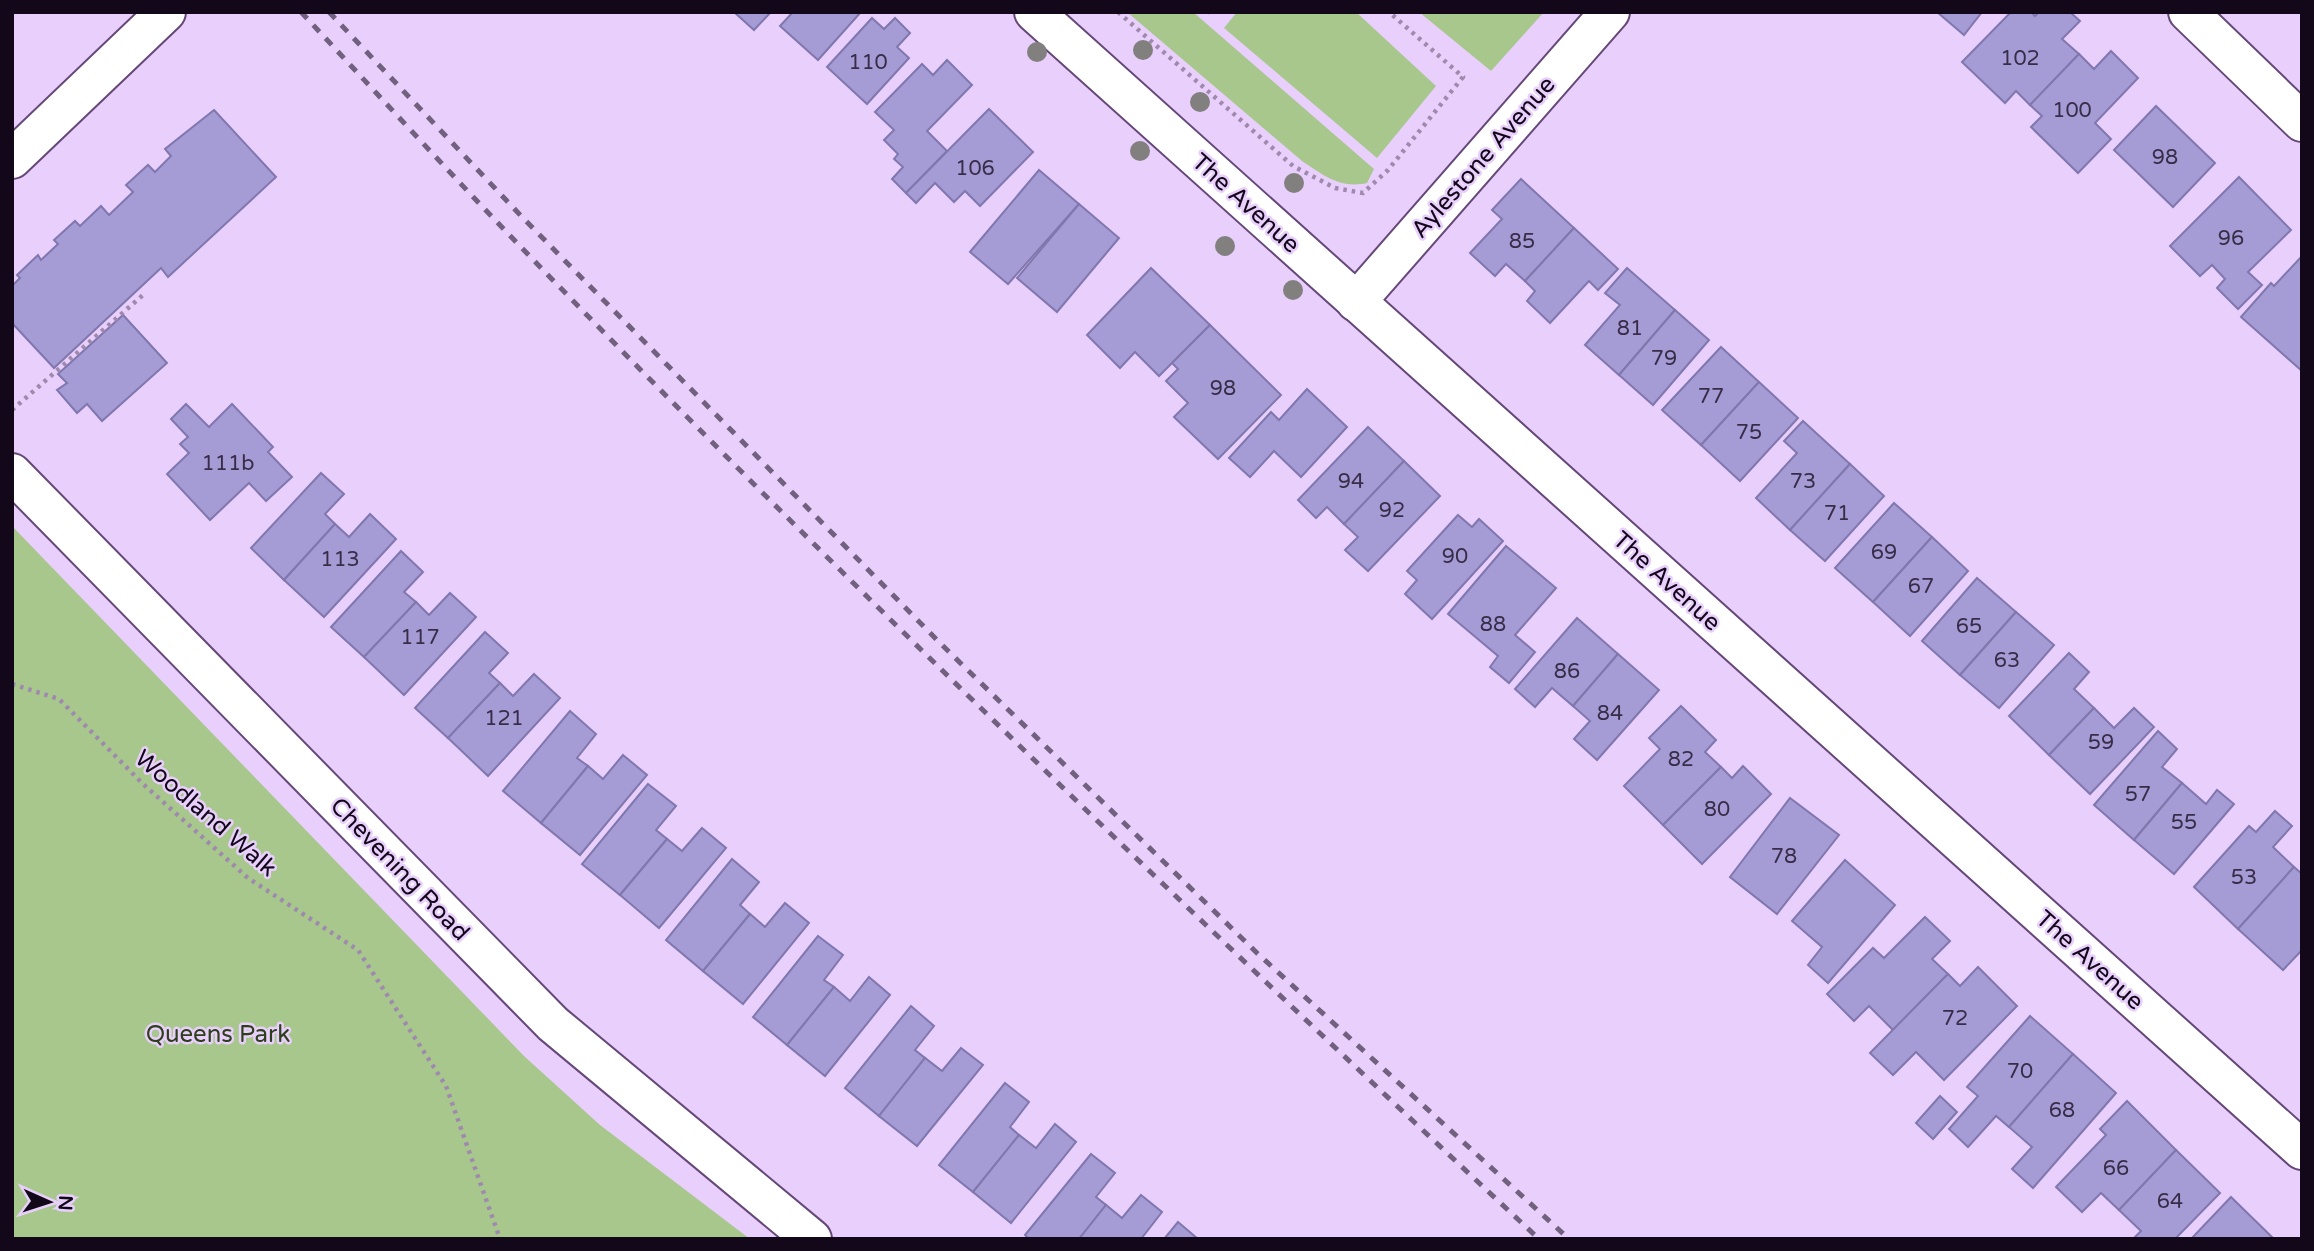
<svg xmlns="http://www.w3.org/2000/svg" width="2314" height="1251" viewBox="0 0 2314 1251" font-family="'Varela Round',sans-serif">
<style>
.green{fill:#a8c78d}
.building{fill:#a59cd5;stroke:#8077ae;stroke-width:2}
.lines{fill:none;stroke-linecap:round;stroke-linejoin:round}
.minor-casing{stroke:#654877;stroke-width:42}
.tertiary-casing{stroke:#654877;stroke-width:42}
.path{stroke:#9f8aae;stroke-width:4.5;stroke-dasharray:3.5 5;stroke-linecap:butt}
.minor{stroke:#fff;stroke-width:38}
.tertiary{stroke:#fff;stroke-width:38}
.rail{stroke:#71607e;stroke-width:5;stroke-dasharray:9 9;stroke-linecap:butt}
.tree{fill:#81807f}
.labels{text-anchor:middle;stroke-width:5;stroke-linejoin:round;paint-order:stroke}
.number-label{font-size:21px;fill:#382d49}
.street-label{font-size:24px;fill:#13081a;stroke:#e9cffc}
.park-label{font-size:24px;fill:#2c3f18;stroke:#e9cffc}
</style>
<rect width="100%" height="100%" fill="#e9cffc"/>
<g class="green">
<path d="M 1127,12 L 1193,12 L 1374,169 L 1367,183 C 1340,189 1323,175 1302,161 Z"/>
<path d="M 1237,12 L 1356,12 L 1436,86 L 1377,158 L 1224,28 Z"/>
<path d="M 1419,12 L 1544,12 L 1491,71 Z"/>
<path d="M 12,526 L 524,1056 L 600,1125 L 750,1239 L 12,1239 Z"/>
</g>
<g class="building">
<path d="M 734,12 L 771,12 L 754,30 Z"/>
<path d="M 793,12 L 861,12 L 818,60 L 780,26 Z"/>
<path d="M 1937,12 L 1982,12 L 1964,35 Z"/>
<path d="M 2011,12 L 2031,12 L 2035,16 L 2039,12 L 2070,12 L 2080,21 L 2062,39 L 2079,54 L 2030,105 L 2016,91 L 2005,103 L 1962,62 Z"/>
<path d="M 872,18 L 884,29 L 895,18 L 910,33 L 897,47 L 909,58 L 867,104 L 827,67 Z"/>
<path d="M 2111,51 L 2138,78 L 2095,123 L 2111,139 L 2078,173 L 2031,127 L 2042,116 L 2030,105 L 2079,54 L 2094,69 Z"/>
<path d="M 947,60 L 972,85 L 927,131 L 947,151 L 906,193 L 892,179 L 903,167 L 894,159 L 898,154 L 884,140 L 894,130 L 875,112 L 922,64 L 933,75 Z"/>
<path d="M 2156,106 L 2215,163 L 2173,207 L 2114,150 Z"/>
<path d="M 989,109 L 1033,152 L 980,206 L 965,191 L 954,202 L 935,183 L 916,203 L 906,193 Z"/>
<path d="M 214,110 L 276,177 L 168,277 L 161,268 L 54,368 L 12,323 L 12,286 L 20,278 L 17,275 L 38,255 L 41,260 L 58,244 L 54,240 L 75,221 L 80,226 L 101,206 L 109,215 L 133,192 L 126,185 L 148,165 L 155,172 L 171,156 L 165,149 Z"/>
<path d="M 1039,170 L 1079,204 L 1008,284 L 970,252 Z"/>
<path d="M 2239,177 L 2291,230 L 2248,272 L 2262,285 L 2238,309 L 2217,288 L 2225,279 L 2212,265 L 2200,276 L 2170,246 Z"/>
<path d="M 1521,179 L 1574,228 L 1525,281 L 1506,264 L 1495,276 L 1470,253 L 1502,219 L 1492,210 Z"/>
<path d="M 1079,204 L 1119,238 L 1057,312 L 1017,278 Z"/>
<path d="M 1574,228 L 1618,269 L 1598,290 L 1589,281 L 1550,323 L 1527,301 L 1535,291 L 1525,281 Z"/>
<path d="M 2302,256 L 2302,371 L 2241,317 L 2271,283 L 2274,286 Z"/>
<path d="M 1151,268 L 1210,325 L 1159,376 L 1135,352 L 1120,368 L 1087,335 Z"/>
<path d="M 1627,268 L 1675,310 L 1619,375 L 1585,345 L 1620,305 L 1605,293 Z"/>
<path d="M 1675,310 L 1709,340 L 1653,405 L 1619,375 Z"/>
<path d="M 123,315 L 167,363 L 102,421 L 87,404 L 77,413 L 57,390 L 67,383 L 58,374 Z"/>
<path d="M 1210,325 L 1281,395 L 1218,459 L 1174,417 L 1188,403 L 1166,381 L 1178,369 L 1172,363 Z"/>
<path d="M 1721,347 L 1759,382 L 1701,445 L 1662,410 Z"/>
<path d="M 1759,382 L 1798,418 L 1740,481 L 1701,445 Z"/>
<path d="M 1307,389 L 1347,427 L 1301,477 L 1274,451 L 1250,477 L 1229,458 L 1271,412 L 1279,420 Z"/>
<path d="M 186,404 L 209,427 L 232,404 L 273,447 L 268,452 L 292,477 L 266,501 L 249,483 L 210,520 L 167,474 L 189,453 L 180,444 L 188,437 L 171,419 Z"/>
<path d="M 1803,421 L 1850,464 L 1790,530 L 1756,498 L 1797,453 L 1784,441 Z"/>
<path d="M 1368,427 L 1404,461 L 1344,524 L 1327,507 L 1316,518 L 1298,500 Z"/>
<path d="M 1404,461 L 1440,496 L 1368,571 L 1345,550 L 1358,537 L 1344,524 Z"/>
<path d="M 1850,464 L 1884,496 L 1825,561 L 1790,530 Z"/>
<path d="M 321,473 L 344,494 L 325,514 L 335,524 L 284,580 L 251,548 Z"/>
<path d="M 1894,503 L 1932,537 L 1873,602 L 1835,568 Z"/>
<path d="M 370,514 L 396,539 L 324,617 L 284,580 L 335,524 L 349,537 Z"/>
<path d="M 1458,515 L 1472,527 L 1479,519 L 1503,541 L 1432,619 L 1405,594 L 1417,580 L 1407,571 Z"/>
<path d="M 1932,537 L 1968,571 L 1910,636 L 1873,602 Z"/>
<path d="M 1506,546 L 1556,588 L 1515,635 L 1535,652 L 1509,683 L 1490,667 L 1498,656 L 1448,614 Z"/>
<path d="M 401,551 L 423,572 L 404,592 L 416,602 L 364,657 L 331,627 Z"/>
<path d="M 1977,578 L 2016,612 L 1960,675 L 1922,641 Z"/>
<path d="M 450,593 L 476,617 L 404,695 L 364,657 L 416,602 L 429,615 Z"/>
<path d="M 2016,612 L 2054,645 L 1999,708 L 1960,675 Z"/>
<path d="M 1577,618 L 1618,654 L 1573,706 L 1552,688 L 1535,707 L 1515,689 Z"/>
<path d="M 485,632 L 508,653 L 489,673 L 500,683 L 448,738 L 415,708 Z"/>
<path d="M 2069,653 L 2089,672 L 2074,689 L 2094,708 L 2049,755 L 2009,716 Z"/>
<path d="M 1618,654 L 1659,690 L 1597,760 L 1574,739 L 1590,721 L 1573,706 Z"/>
<path d="M 534,674 L 560,698 L 488,776 L 448,738 L 500,683 L 513,696 Z"/>
<path d="M 1681,706 L 1716,740 L 1705,752 L 1721,767 L 1663,825 L 1624,786 L 1660,749 L 1649,738 Z"/>
<path d="M 2094,708 L 2114,728 L 2134,708 L 2154,727 L 2090,794 L 2049,755 Z"/>
<path d="M 570,711 L 596,734 L 577,758 L 588,766 L 541,823 L 503,791 Z"/>
<path d="M 2158,731 L 2177,749 L 2162,767 L 2182,783 L 2134,840 L 2094,805 Z"/>
<path d="M 623,755 L 647,775 L 580,855 L 541,823 L 588,766 L 603,779 Z"/>
<path d="M 1743,766 L 1771,794 L 1702,864 L 1663,825 L 1721,767 L 1732,778 Z"/>
<path d="M 2182,783 L 2206,804 L 2217,790 L 2234,804 L 2174,874 L 2134,840 Z"/>
<path d="M 648,784 L 676,806 L 656,830 L 667,839 L 620,895 L 582,864 Z"/>
<path d="M 1790,798 L 1839,835 L 1777,914 L 1730,877 Z"/>
<path d="M 2275,811 L 2292,826 L 2273,847 L 2294,867 L 2238,929 L 2194,887 L 2249,826 L 2256,832 Z"/>
<path d="M 702,828 L 726,848 L 659,928 L 620,895 L 667,839 L 682,851 Z"/>
<path d="M 732,859 L 759,882 L 740,905 L 750,914 L 703,971 L 666,940 Z"/>
<path d="M 1845,860 L 1895,905 L 1828,983 L 1808,965 L 1822,947 L 1792,921 Z"/>
<path d="M 2294,867 L 2302,874 L 2302,950 L 2283,970 L 2238,929 Z"/>
<path d="M 785,903 L 809,923 L 743,1004 L 703,971 L 750,914 L 765,927 Z"/>
<path d="M 1925,917 L 1950,941 L 1932,959 L 1948,974 L 1893,1030 L 1869,1006 L 1854,1021 L 1827,994 L 1873,948 L 1884,958 Z"/>
<path d="M 818,936 L 843,955 L 824,980 L 834,987 L 787,1045 L 753,1017 Z"/>
<path d="M 1978,967 L 2017,1006 L 1944,1080 L 1916,1052 L 1893,1075 L 1870,1053 L 1948,974 L 1960,986 Z"/>
<path d="M 869,977 L 890,995 L 825,1076 L 787,1045 L 834,987 L 850,1001 Z"/>
<path d="M 911,1006 L 934,1026 L 915,1050 L 925,1058 L 879,1116 L 845,1088 Z"/>
<path d="M 2030,1016 L 2073,1054 L 2009,1127 L 1996,1116 L 1968,1147 L 1949,1129 L 1978,1096 L 1967,1087 Z"/>
<path d="M 961,1048 L 983,1065 L 917,1146 L 879,1116 L 925,1058 L 942,1071 Z"/>
<path d="M 2073,1054 L 2116,1093 L 2033,1188 L 2012,1169 L 2032,1147 L 2009,1127 Z"/>
<path d="M 1005,1083 L 1029,1102 L 1010,1127 L 1019,1135 L 973,1192 L 939,1165 Z"/>
<path d="M 1940,1096 L 1957,1112 L 1933,1139 L 1916,1123 Z"/>
<path d="M 2127,1101 L 2176,1150 L 2119,1210 L 2101,1193 L 2082,1212 L 2056,1187 L 2106,1135 L 2100,1129 Z"/>
<path d="M 1055,1124 L 1076,1142 L 1011,1223 L 973,1192 L 1019,1135 L 1036,1148 Z"/>
<path d="M 2176,1150 L 2220,1193 L 2175,1239 L 2133,1239 L 2141,1231 L 2119,1210 Z"/>
<path d="M 1091,1154 L 1115,1173 L 1096,1197 L 1106,1205 L 1079,1239 L 1029,1239 L 1025,1235 Z"/>
<path d="M 1141,1195 L 1162,1212 L 1141,1239 L 1079,1239 L 1106,1205 L 1122,1218 Z"/>
<path d="M 2231,1197 L 2274,1239 L 2191,1239 Z"/>
<path d="M 1178,1222 L 1198,1239 L 1164,1239 Z"/>
</g>
<g class="lines">
<g class="minor-casing">
<g id="minor">
<path d="M 2188,12 L 2302,122"/>
<path d="M 1356,302 L 1610,12"/>
</g>
</g>
<g class="tertiary-casing">
<g id="tertiary">
<path d="M 1034,12 L 2302,1150"/>
<path d="M 12,159 L 166,12"/>
<path d="M 12,473 L 553,1024 L 812,1239"/>
</g>
</g>
<g class="path">
<path d="M 1118,12 L 1293,166 L 1335,188 L 1363,193 L 1388,170 L 1463,77 L 1389,12"/>
<path d="M 1207,13 L 1208,12"/>
<path d="M 12,410 L 143,295"/>
<path d="M 12,684 L 59,699 L 143,784 L 248,878 L 358,950 L 446,1086 L 500,1239"/>
</g>
<use href="#minor" class="minor"/>
<use href="#tertiary" class="tertiary"/>
<g class="rail">
<path d="M 301,12 C 373,89 444,167 517,243 C 847,585 1191,914 1539,1239"/>
<path d="M 329,12 L 523,218 L 941,644 L 1257,953 L 1569,1239"/>
</g>
</g>
<g class="tree">
<circle cx="1143" cy="50" r="10"/>
<circle cx="1037" cy="52" r="10"/>
<circle cx="1200" cy="102" r="10"/>
<circle cx="1140" cy="151" r="10"/>
<circle cx="1294" cy="183" r="10"/>
<circle cx="1225" cy="246" r="10"/>
<circle cx="1293" cy="290" r="10"/>
</g>
<g class="labels">
<g class="number-label">
<text x="2020" y="65">102</text>
<text x="868" y="69">110</text>
<text x="2072" y="117">100</text>
<text x="2165" y="164">98</text>
<text x="975" y="175">106</text>
<text x="2231" y="245">96</text>
<text x="1522" y="248">85</text>
<text x="1630" y="335">81</text>
<text x="1664" y="365">79</text>
<text x="1223" y="395">98</text>
<text x="1711" y="403">77</text>
<text x="1749" y="439">75</text>
<text x="228" y="470">111b</text>
<text x="1351" y="488">94</text>
<text x="1803" y="488">73</text>
<text x="1392" y="517">92</text>
<text x="1837" y="520">71</text>
<text x="1884" y="559">69</text>
<text x="1455" y="563">90</text>
<text x="340" y="566">113</text>
<text x="1921" y="593">67</text>
<text x="1493" y="631">88</text>
<text x="1969" y="633">65</text>
<text x="420" y="644">117</text>
<text x="2007" y="667">63</text>
<text x="1567" y="678">86</text>
<text x="1610" y="720">84</text>
<text x="504" y="725">121</text>
<text x="2101" y="749">59</text>
<text x="1681" y="766">82</text>
<text x="2138" y="801">57</text>
<text x="1717" y="816">80</text>
<text x="2184" y="829">55</text>
<text x="1784" y="863">78</text>
<text x="2244" y="884">53</text>
<text x="1955" y="1025">72</text>
<text x="2020" y="1078">70</text>
<text x="2062" y="1117">68</text>
<text x="2116" y="1175">66</text>
<text x="2170" y="1208">64</text>
</g>
<g class="street-label">
<text transform="translate(1483 157) rotate(-49)" y="8">Aylestone Avenue</text>
<text transform="translate(1246 203) rotate(42)" y="8">The Avenue</text>
<text transform="translate(1667 581) rotate(42)" y="8">The Avenue</text>
<text transform="translate(206 813) rotate(41)" y="8">Woodland Walk</text>
<text transform="translate(400 869) rotate(46)" y="8">Chevening Road</text>
<text transform="translate(2090 960) rotate(42)" y="8">The Avenue</text>
</g>
<g class="park-label">
<text x="218" y="1042">Queens Park</text>
</g>
</g>
<rect width="2314" height="1251" fill="none" stroke="#13081a" stroke-width="28"/>
<g transform="translate(49 1202) rotate(93)" stroke="#e9cffc" stroke-width="5" paint-order="stroke">
<path d="M0-5L12 26L0 18L-12 26Z" fill="#13081a"/>
<text y="-10" font-size="19" font-weight="bold" text-anchor="middle" fill="#13081a">N</text>
</g>
</svg>
